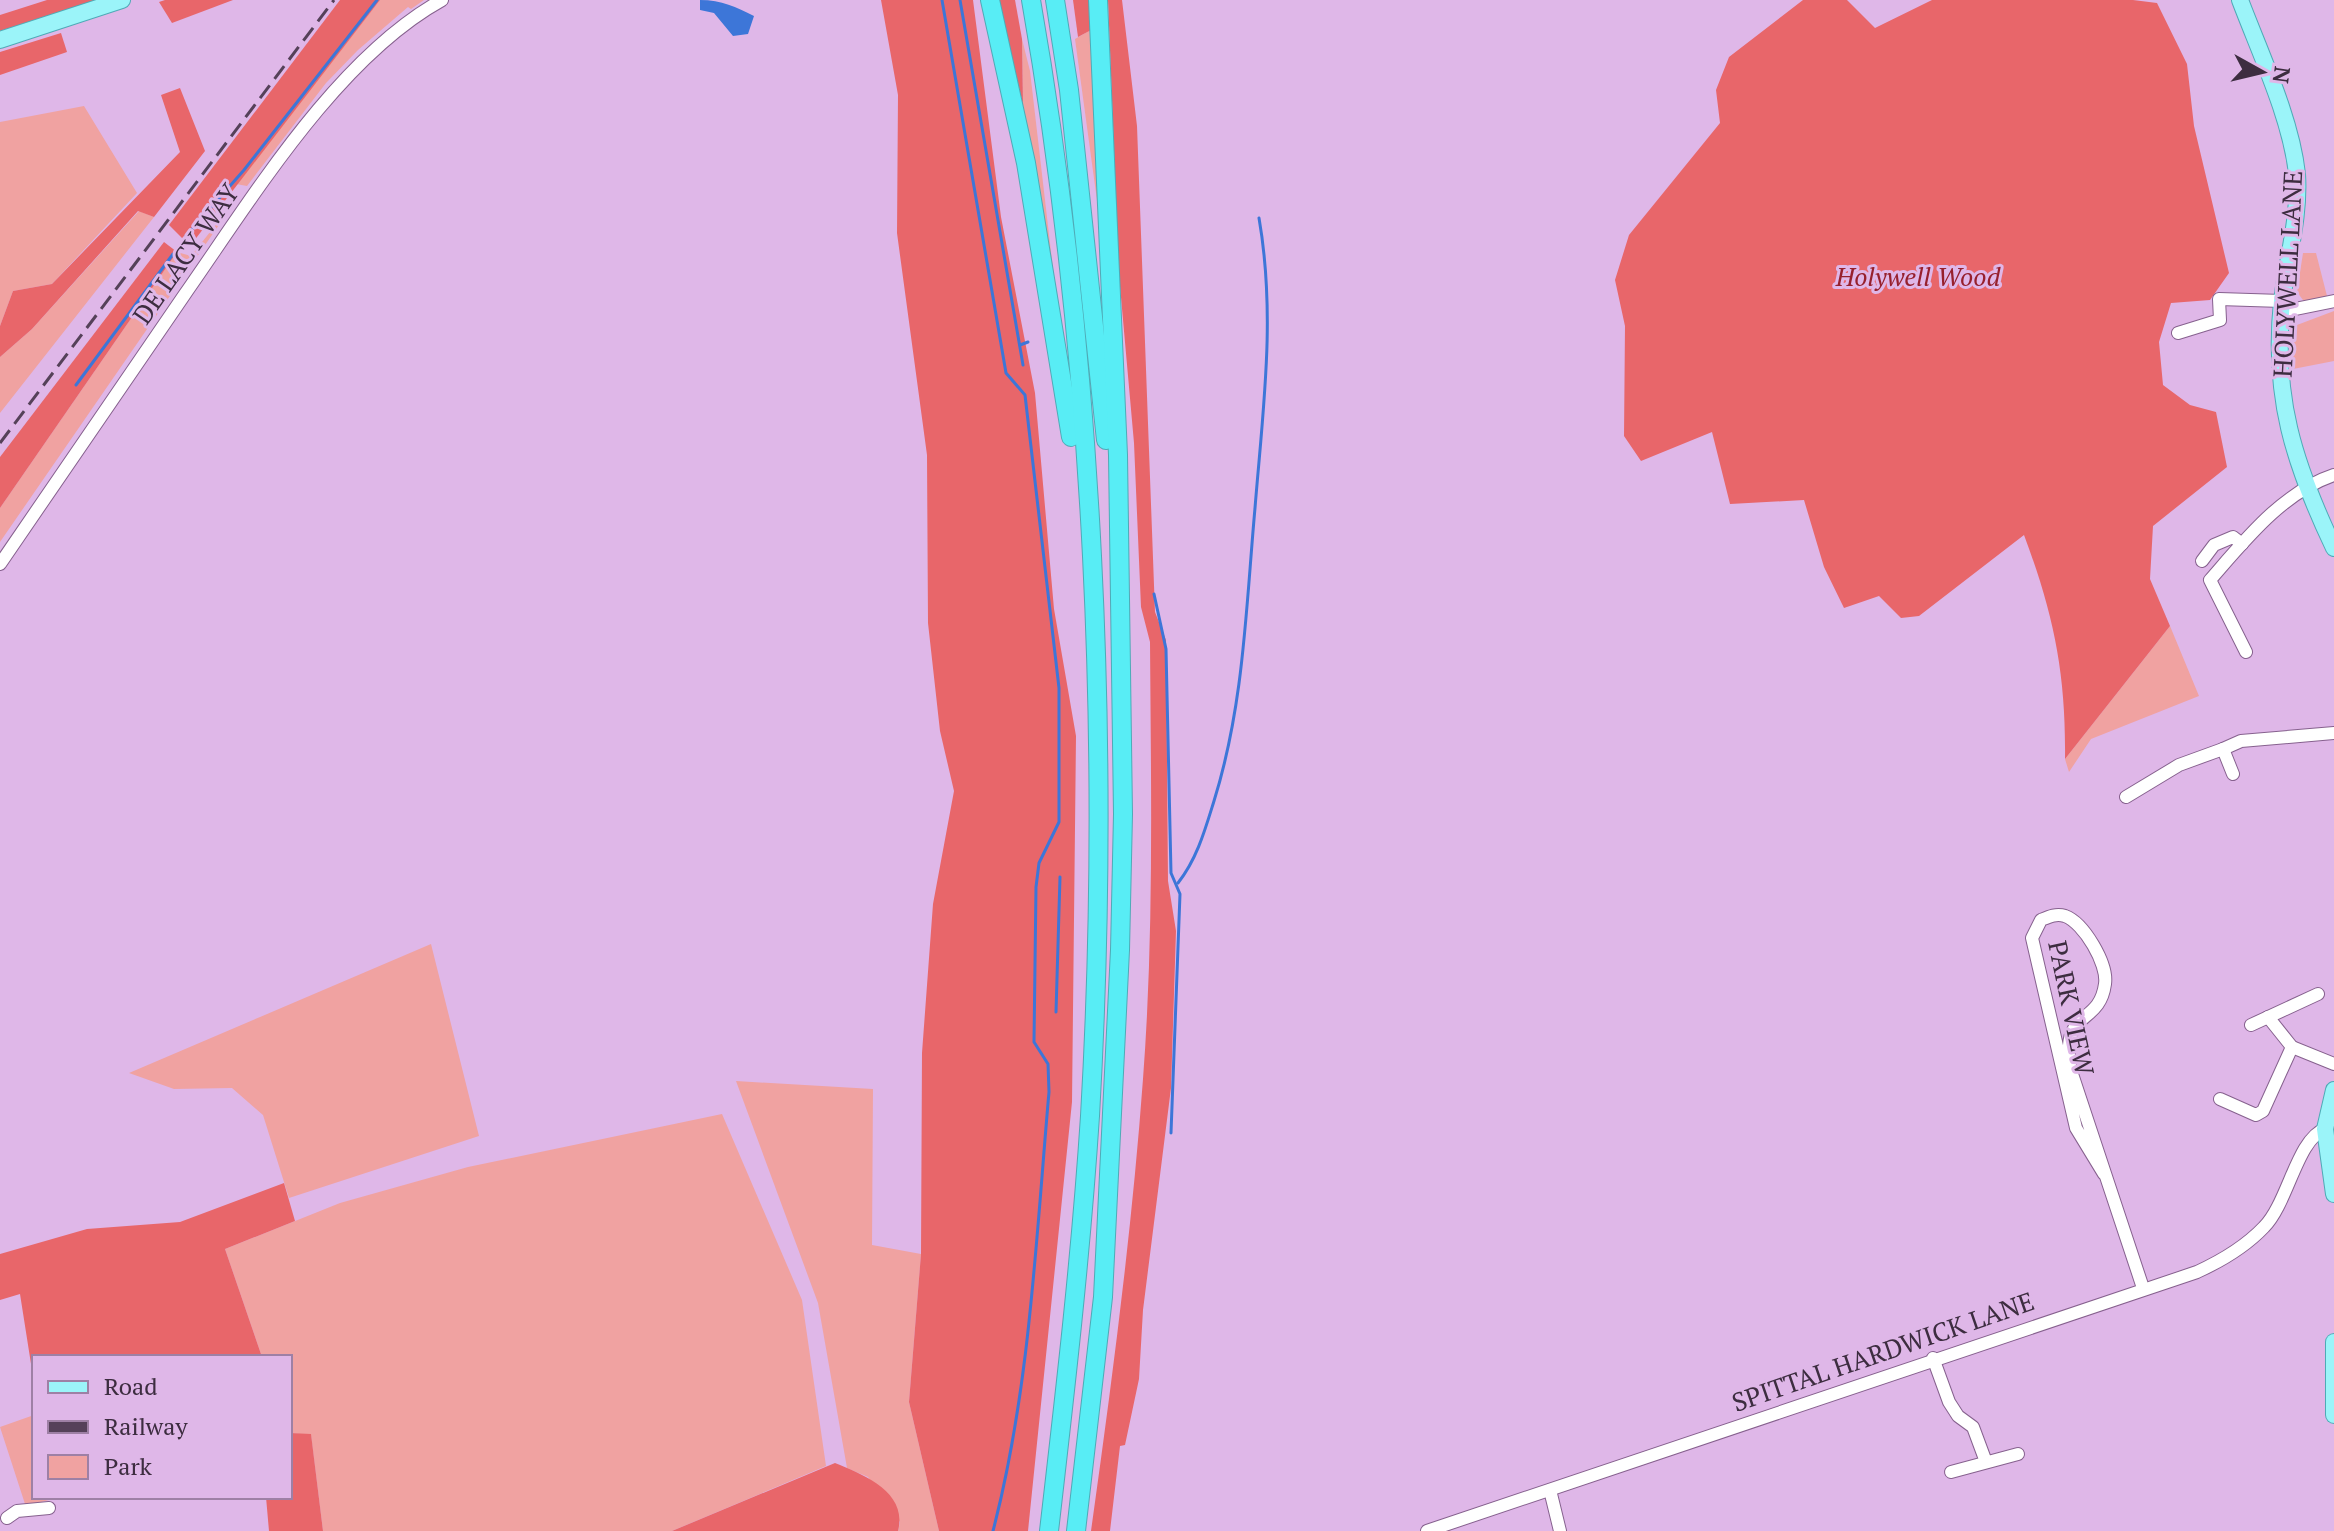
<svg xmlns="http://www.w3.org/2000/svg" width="2334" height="1531" viewBox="0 0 2334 1531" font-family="'PT Serif',serif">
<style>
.green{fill:#f0a2a1}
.forest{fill:#e8666a}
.water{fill:#3d76d8}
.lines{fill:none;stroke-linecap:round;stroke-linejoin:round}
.stream{stroke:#3d76d8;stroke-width:3}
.minor-casing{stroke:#86618e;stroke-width:14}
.major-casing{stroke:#4faab6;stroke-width:18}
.highway-casing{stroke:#4faab6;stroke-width:20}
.minor{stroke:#fff;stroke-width:12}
.major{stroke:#9bf4f9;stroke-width:16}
.highway{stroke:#58edf5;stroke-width:18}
.rail{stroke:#554159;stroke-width:3;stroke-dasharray:16 8;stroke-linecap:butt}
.labels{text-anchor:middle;stroke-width:6;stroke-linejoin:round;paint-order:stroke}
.street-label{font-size:26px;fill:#3d2d40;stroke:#dfb7e8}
.park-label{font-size:26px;font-style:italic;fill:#97202d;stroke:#dfb7e8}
</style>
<rect width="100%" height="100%" fill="#dfb7e8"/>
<g class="green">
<path d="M 380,0 L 424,0 L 411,9 L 408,7 L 358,50 L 326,83 L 247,186 L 236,184 Z"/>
<path d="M 1094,28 L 1102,237 L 1075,39 Z"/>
<path d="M 1022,39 L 1030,71 L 1060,329 L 1023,105 Z"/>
<path d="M 84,106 L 137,193 L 52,284 L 13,291 L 0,326 L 0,122 Z"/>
<path d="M 241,193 L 0,542 L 0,508 L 177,252 L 191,256 Z"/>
<path d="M 139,211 L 154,217 L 0,413 L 0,357 L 32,329 Z"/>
<path d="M 2303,253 L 2316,253 L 2327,296 L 2306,304 L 2297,292 Z"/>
<path d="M 2334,311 L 2334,361 L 2293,369 L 2292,337 L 2297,325 Z"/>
<path d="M 2170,626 L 2199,696 L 2091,739 L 2069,772 L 2065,759 Z"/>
<path d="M 431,944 L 479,1136 L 289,1198 L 263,1115 L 232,1088 L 174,1089 L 129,1073 Z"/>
<path d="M 736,1081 L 873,1089 L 872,1245 L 921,1254 L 909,1402 L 939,1531 L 898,1531 L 900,1522 L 868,1477 L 847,1468 L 818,1303 Z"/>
<path d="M 722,1114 L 802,1300 L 826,1466 L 672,1531 L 323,1531 L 311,1435 L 290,1433 L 290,1357 L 262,1357 L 225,1249 L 340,1203 L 468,1167 Z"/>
<path d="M 34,1415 L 34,1497 L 53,1499 L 29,1505 L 25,1504 L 0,1427 Z"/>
</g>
<g class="forest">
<path d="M 47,0 L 96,0 L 0,31 L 0,15 Z"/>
<path d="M 165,0 L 233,0 L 172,23 L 159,2 Z"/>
<path d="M 340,0 L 380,0 L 190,246 L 169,225 Z"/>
<path d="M 881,0 L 973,0 L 1001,217 L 1035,393 L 1054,609 L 1076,736 L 1072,1102 L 1028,1531 L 939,1531 L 909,1402 L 921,1254 L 922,1053 L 933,904 L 954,791 L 940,731 L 928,623 L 927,455 L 897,233 L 898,95 Z"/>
<path d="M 999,0 L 1015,0 L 1022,39 L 1023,105 Z"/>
<path d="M 1073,0 L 1089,0 L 1091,30 L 1078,37 Z"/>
<path d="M 1108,0 L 1122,0 L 1137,126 L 1155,612 L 1166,640 L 1168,881 L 1176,931 L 1171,1088 L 1143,1310 L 1139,1379 L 1125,1445 L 1120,1446 L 1110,1531 L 1091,1531 C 1112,1381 1132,1230 1143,1079 C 1154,934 1151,787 1150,642 L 1141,607 L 1134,443 L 1119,275 Z"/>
<path d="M 1803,0 L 1847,0 L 1875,28 L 1932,0 L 2133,0 L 2157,3 L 2187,64 L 2194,126 L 2229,273 L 2210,300 L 2171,303 L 2159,342 L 2163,385 L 2190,405 L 2216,412 L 2227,467 L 2153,526 L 2150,579 L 2170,626 L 2065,759 C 2066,674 2054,615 2024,535 L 1919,616 L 1901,618 L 1879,596 L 1844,608 L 1824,567 L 1804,500 L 1730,504 L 1712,432 L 1641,461 L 1624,436 L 1625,326 L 1615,280 L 1629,235 L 1720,123 L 1716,90 L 1729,57 Z"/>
<path d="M 61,33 L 67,52 L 0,75 L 0,52 Z"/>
<path d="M 180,88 L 205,151 L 154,217 L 138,211 L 32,329 L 0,357 L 0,326 L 13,291 L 52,284 L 180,152 L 161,95 Z"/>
<path d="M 164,242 L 177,252 L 0,508 L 0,457 Z"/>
<path d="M 284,1183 L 295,1221 L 225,1249 L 262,1357 L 34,1357 L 34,1383 L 20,1294 L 0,1300 L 0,1254 L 87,1229 L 180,1222 Z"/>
<path d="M 290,1433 L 311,1434 L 323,1531 L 269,1531 L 266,1497 L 290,1497 Z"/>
<path d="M 835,1463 C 864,1475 908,1492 898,1531 L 672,1531 Z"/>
</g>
<path class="water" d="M 700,0 C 722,0 736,7 754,16 L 748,34 L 733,36 L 714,13 L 700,10 Z"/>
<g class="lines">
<g class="stream">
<path d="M 942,0 L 1006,373 L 1025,395 L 1059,688 L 1059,822 L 1039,863 L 1036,887 L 1034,1042 L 1048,1064 L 1049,1092 C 1036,1238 1030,1389 993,1531"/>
<path d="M 960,0 L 1023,365"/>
<path d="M 186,236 L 244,170 L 377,0"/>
<path d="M 1020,345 L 1028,342"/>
<path d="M 76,385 L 173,254"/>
<path d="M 1154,594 L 1166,649 L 1171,873 L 1180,894 L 1171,1133"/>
<path d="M 1178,883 C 1197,859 1205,830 1214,801 C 1244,705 1246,607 1255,508 C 1263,409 1276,316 1259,218"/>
<path d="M 1056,1012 L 1060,877"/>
</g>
<g class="minor-casing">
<g id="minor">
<path d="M 2281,312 L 2334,301"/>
<path d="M 2178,333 L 2220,320 L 2219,299 L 2282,301"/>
<path d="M 2202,561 L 2214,545 L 2233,537 L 2242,544"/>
<path d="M 0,564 C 62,474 124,384 185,294 C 253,197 337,58 442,0"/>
<path d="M 2246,652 L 2210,580 C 2245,540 2283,492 2334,475"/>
<path d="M 2223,749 L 2241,741 L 2334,733"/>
<path d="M 2126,797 L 2179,765 L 2223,749 L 2233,774"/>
<path d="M 2268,1017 L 2292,1047 L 2334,1064"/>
<path d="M 2251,1025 L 2318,994"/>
<path d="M 2220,1099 L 2256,1115 L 2263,1111 L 2292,1047"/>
<path d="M 2104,1174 L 2076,1128 L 2032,938 L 2041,920 C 2048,917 2056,913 2065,916 C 2084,923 2108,964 2105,984 C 2099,1028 2059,1007 2071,1071 L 2143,1288"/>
<path d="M 1933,1358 L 1949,1402 L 1958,1416 L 1973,1427 L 1986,1462"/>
<path d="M 1951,1472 L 2018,1454"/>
<path d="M 1550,1490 L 1560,1531"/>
<path d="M 7,1518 L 17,1511 L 49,1508"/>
<path d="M 1427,1531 L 2197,1272 C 2221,1261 2246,1246 2264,1227 C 2288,1203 2297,1139 2325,1129"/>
</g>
</g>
<g class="major-casing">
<g id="major">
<path d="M 2240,0 C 2260,53 2291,118 2297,174 C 2300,217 2287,259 2282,301 C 2272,396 2294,464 2334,548"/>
<path d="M 0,40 L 122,0"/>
<path d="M 2334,1090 L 2325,1129 L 2334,1194"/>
<path d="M 2334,1342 L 2334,1415"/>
</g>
</g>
<g class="highway-casing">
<g id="highway">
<path d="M 990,0 L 1026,163 L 1071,437"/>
<path d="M 1031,0 C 1094,359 1111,752 1090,1116 C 1081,1255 1065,1393 1049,1531"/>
<path d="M 1055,0 L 1069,90 L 1106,440"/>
<path d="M 1076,1531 L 1103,1297 L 1120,950 L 1123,814 L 1118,455 L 1098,0"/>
</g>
</g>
<use href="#minor" class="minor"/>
<use href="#major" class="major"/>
<use href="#highway" class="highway"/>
<path class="rail" d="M 0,443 L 334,0"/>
</g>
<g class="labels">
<g class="street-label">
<text transform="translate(186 254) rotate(-55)" y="9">DE LACY WAY</text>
<text transform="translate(2288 274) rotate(-87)" y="9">HOLYWELL LANE</text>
<text transform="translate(2071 1008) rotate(78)" y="9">PARK VIEW</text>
<text transform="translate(1883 1352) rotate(-19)" y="9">SPITTAL HARDWICK LANE</text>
</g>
<g class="park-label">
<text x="1918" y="286">Holywell Wood</text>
</g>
</g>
<rect x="32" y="1355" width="260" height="144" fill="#dfb7e8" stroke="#9e80a5" stroke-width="2"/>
<rect x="48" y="1381" width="40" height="12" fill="#9bf4f9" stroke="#9e80a5" stroke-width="2"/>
<text x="104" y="1395" font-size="24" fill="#3d2d40">Road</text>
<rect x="48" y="1421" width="40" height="12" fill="#554159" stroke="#9e80a5" stroke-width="2"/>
<text x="104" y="1435" font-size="24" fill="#3d2d40">Railway</text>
<rect x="48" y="1455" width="40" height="24" fill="#f0a2a1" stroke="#9e80a5" stroke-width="2"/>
<text x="104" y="1475" font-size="24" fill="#3d2d40">Park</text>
<g transform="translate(2262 72) rotate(98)" stroke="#dfb7e8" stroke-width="6" paint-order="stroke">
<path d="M0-6L14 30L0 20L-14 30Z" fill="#3d2d40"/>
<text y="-12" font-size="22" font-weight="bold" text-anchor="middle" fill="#3d2d40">N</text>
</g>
</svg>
